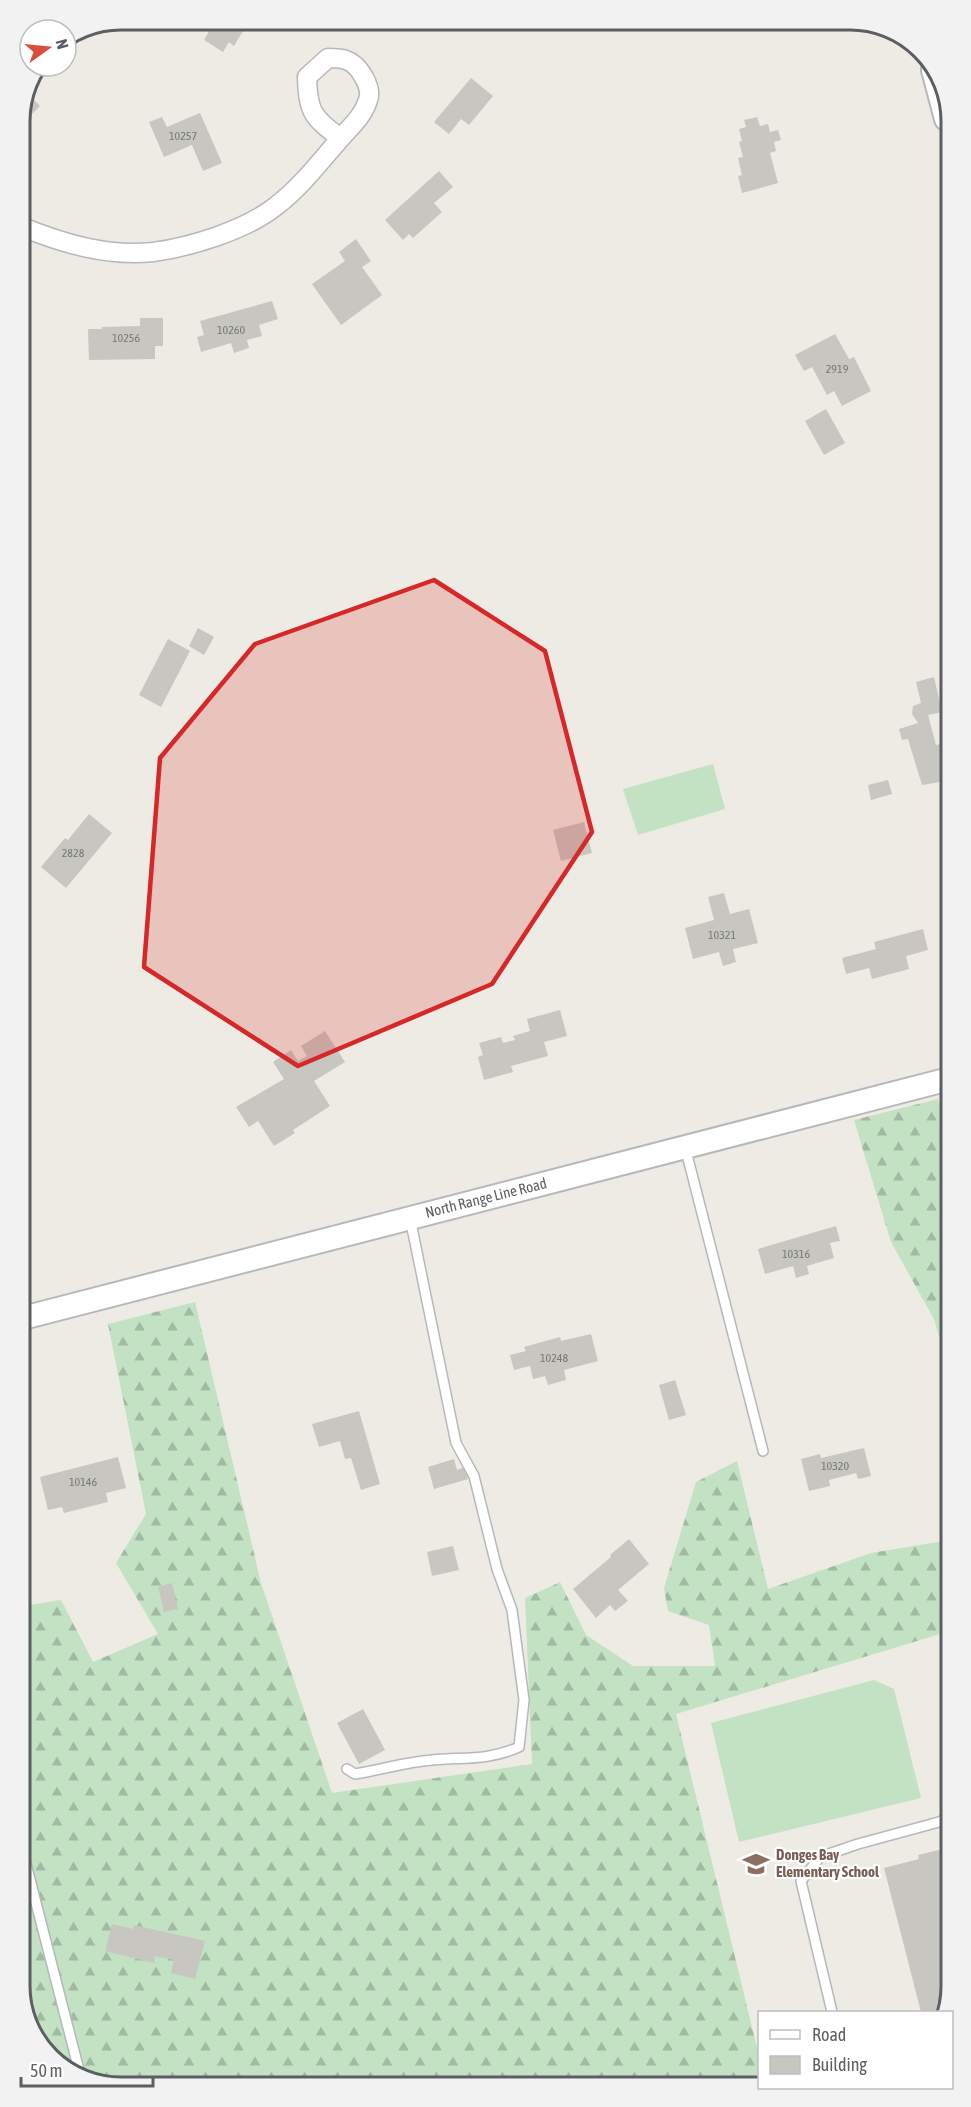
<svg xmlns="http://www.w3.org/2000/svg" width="971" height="2107" viewBox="0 0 971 2107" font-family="'Asap Condensed',sans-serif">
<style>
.forest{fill:url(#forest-firs)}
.garden{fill:#c2e2c3}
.building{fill:#c8c6c0}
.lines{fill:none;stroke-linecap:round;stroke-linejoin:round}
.service-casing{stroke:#b6b8bc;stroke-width:12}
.minor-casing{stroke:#b6b8bc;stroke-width:21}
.tertiary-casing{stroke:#b6b8bc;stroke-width:26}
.service{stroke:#fff;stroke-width:9}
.minor{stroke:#fff;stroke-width:18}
.tertiary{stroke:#fff;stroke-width:22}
.marked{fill:#d62828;fill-opacity:0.2;stroke:#d62828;stroke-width:4.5;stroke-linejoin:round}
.labels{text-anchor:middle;stroke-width:4.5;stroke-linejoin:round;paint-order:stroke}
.number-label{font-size:12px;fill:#76787a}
.street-label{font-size:15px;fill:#5b5e62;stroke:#fff}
.education-label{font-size:15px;font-weight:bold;fill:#785e54;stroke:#fff;text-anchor:start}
.rim{fill:none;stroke:#5b5e62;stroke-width:3}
</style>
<defs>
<pattern id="forest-firs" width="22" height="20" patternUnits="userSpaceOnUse" patternTransform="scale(1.5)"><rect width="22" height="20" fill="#c2e2c3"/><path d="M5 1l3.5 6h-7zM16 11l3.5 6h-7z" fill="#a1baa2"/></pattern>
</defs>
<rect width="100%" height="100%" fill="#edebe3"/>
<g class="forest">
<path d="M 938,1099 L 949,1140 L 950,1376 L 934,1319 L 891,1242 L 854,1120 Z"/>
<path d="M 195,1302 L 261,1583 L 332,1793 L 532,1764 L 525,1598 L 560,1582 L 586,1635 L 633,1666 L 715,1666 L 709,1625 L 668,1611 L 664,1588 L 696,1482 L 737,1461 L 768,1589 L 871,1553 L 950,1540 L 950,1631 L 676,1714 L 759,2056 L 759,2083 L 114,2087 L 59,2066 L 25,2019 L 24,1606 L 61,1600 L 93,1662 L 158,1634 L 116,1563 L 146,1514 L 108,1324 Z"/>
</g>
<g class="garden">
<path d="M 713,764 L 725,809 L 638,835 L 623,789 Z"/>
<path d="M 874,1680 L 894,1689 L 921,1798 L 739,1842 L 711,1723 Z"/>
</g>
<g class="building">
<path d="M 212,26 L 246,26 L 234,46 L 229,42 L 223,52 L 204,40 Z"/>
<path d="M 471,78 L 493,96 L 469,125 L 461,119 L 449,134 L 434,122 Z"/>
<path d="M 29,95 L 40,106 L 20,126 L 20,115 Z"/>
<path d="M 200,113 L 222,163 L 203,171 L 192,145 L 164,157 L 149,122 L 162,117 L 167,127 Z"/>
<path d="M 757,117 L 760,126 L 768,124 L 770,132 L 778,130 L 781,140 L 774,142 L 776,151 L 770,153 L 778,183 L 742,193 L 738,176 L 742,175 L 738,158 L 743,157 L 739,142 L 742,141 L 739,129 L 746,127 L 744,120 Z"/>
<path d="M 439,171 L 453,187 L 434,203 L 442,212 L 413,238 L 409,234 L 403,240 L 385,220 Z"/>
<path d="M 356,239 L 371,261 L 362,267 L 382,295 L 341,325 L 312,284 L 345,261 L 339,252 Z"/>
<path d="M 272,301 L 278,319 L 259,325 L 262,336 L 247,340 L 249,348 L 234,353 L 231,343 L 201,352 L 197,337 L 204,335 L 200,321 Z"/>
<path d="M 140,318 L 163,318 L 163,346 L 155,346 L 155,359 L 89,360 L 88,329 L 102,329 L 102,327 L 140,326 Z"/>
<path d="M 835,334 L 849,359 L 854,357 L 871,391 L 842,406 L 834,391 L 827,395 L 812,367 L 804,371 L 795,355 Z"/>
<path d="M 826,409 L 845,443 L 824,455 L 805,421 Z"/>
<path d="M 198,628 L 214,637 L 204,655 L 189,646 Z"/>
<path d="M 168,639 L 190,651 L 161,707 L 139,695 Z"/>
<path d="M 934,677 L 942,712 L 928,715 L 936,745 L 948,742 L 948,761 L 944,762 L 948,776 L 948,800 L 946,800 L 940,782 L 922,785 L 908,739 L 902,740 L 899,729 L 918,723 L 912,714 L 913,706 L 921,703 L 916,682 Z"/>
<path d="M 888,780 L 892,794 L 871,800 L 868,785 Z"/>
<path d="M 89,814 L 112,833 L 66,888 L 41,867 L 65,838 L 68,840 Z"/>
<path d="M 584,822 L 592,853 L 561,861 L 553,830 Z"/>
<path d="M 724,893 L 730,914 L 749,909 L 758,943 L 733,949 L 736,962 L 723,966 L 719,952 L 693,959 L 685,928 L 714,920 L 708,897 Z"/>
<path d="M 923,929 L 928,950 L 906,956 L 909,969 L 872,979 L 869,968 L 846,974 L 842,958 L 876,949 L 874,942 Z"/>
<path d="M 560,1010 L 567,1036 L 544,1042 L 548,1056 L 511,1066 L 513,1072 L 484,1080 L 478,1057 L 483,1055 L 479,1043 L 501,1037 L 503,1043 L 515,1040 L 513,1036 L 530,1031 L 527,1019 Z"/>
<path d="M 325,1031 L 345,1062 L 314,1081 L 330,1106 L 293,1130 L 295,1133 L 274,1146 L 258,1121 L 249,1127 L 236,1107 L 284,1079 L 273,1062 L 291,1050 L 298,1061 L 307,1056 L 301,1046 Z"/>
<path d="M 836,1226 L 840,1241 L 830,1243 L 834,1258 L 807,1266 L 809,1274 L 796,1278 L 793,1266 L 765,1274 L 758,1249 Z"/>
<path d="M 591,1334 L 598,1361 L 564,1370 L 566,1380 L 548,1385 L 545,1376 L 533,1379 L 530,1366 L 514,1370 L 510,1355 L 526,1351 L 524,1347 L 560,1337 L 561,1341 Z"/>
<path d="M 675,1380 L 686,1415 L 669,1420 L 659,1385 Z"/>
<path d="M 359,1411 L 380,1484 L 361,1490 L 351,1458 L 345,1459 L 340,1441 L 319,1447 L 312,1424 Z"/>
<path d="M 864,1448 L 871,1476 L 858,1479 L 856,1473 L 829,1480 L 830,1486 L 809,1491 L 801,1459 L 820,1454 L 821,1458 Z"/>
<path d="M 118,1457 L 126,1488 L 106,1493 L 108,1502 L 64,1513 L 62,1507 L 48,1510 L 40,1477 Z"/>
<path d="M 454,1459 L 457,1470 L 465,1467 L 468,1479 L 434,1489 L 428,1467 Z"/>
<path d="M 629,1539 L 649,1564 L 618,1590 L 628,1601 L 615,1611 L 610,1605 L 596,1618 L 573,1589 L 611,1557 L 610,1555 Z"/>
<path d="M 453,1546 L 459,1570 L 432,1576 L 427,1552 Z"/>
<path d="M 172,1583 L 178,1609 L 164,1612 L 158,1587 Z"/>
<path d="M 363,1709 L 385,1750 L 359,1764 L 337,1723 Z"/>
<path d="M 951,1839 L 951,1986 L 943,2012 L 921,2012 L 884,1868 L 919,1859 L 918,1855 L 943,1849 L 942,1842 Z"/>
<path d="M 112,1924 L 134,1929 L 134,1925 L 205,1941 L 195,1979 L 171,1973 L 174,1960 L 155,1956 L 154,1963 L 105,1951 Z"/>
</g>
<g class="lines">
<g class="service-casing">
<g id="service">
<path d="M 685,1147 L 763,1451"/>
<path d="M 951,1675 L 951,1689"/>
<path d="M 347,1769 L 355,1774 C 380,1770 406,1762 432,1760 C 465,1757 487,1761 519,1747 L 524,1700 L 512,1610 L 497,1569 L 474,1476 L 456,1443 L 410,1218"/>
<path d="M 25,1860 L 80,2074"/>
<path d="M 832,2012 L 801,1881 L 820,1857 L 858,1844 L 939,1822 L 951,1816"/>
</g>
</g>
<g class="minor-casing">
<path id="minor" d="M 20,226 C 61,243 107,257 153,252 C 191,247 246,230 276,206 C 300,188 319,163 339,140 C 349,128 363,117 368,100 C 373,88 359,64 346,60 C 341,58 334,58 328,58 L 307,77 C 308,113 313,117 340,138"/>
</g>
<g class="tertiary-casing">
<g id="tertiary">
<path d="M 933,70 L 946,119"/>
<path d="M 23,1318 L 949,1079"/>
</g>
</g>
<use href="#service" class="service"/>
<use href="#minor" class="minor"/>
<use href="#tertiary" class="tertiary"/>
</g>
<path class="marked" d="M 434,580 L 545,651 L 592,832 L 492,984 L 298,1066 L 144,967 L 160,758 L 255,644 Z"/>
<defs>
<g id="school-bare" transform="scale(2.07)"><path d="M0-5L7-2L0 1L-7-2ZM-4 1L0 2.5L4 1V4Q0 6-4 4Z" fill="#8d6e63" stroke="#fff" stroke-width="2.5" paint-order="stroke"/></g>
</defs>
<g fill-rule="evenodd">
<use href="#school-bare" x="756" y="1864"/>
</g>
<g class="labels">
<g class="number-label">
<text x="183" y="140">10257</text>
<text x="231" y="334">10260</text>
<text x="126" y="342">10256</text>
<text x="837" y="373">2919</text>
<text x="73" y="857">2828</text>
<text x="722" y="939">10321</text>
<text x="796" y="1258">10316</text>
<text x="554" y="1362">10248</text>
<text x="835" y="1470">10320</text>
<text x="83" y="1486">10146</text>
</g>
<g class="street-label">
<text transform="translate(486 1198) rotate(-14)" y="5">North Range Line Road</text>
</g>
<g class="education-label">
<text x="776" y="1860">Donges Bay<tspan x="776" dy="17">Elementary School</tspan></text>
</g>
</g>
<path d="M0 0H971V2107H0ZM121 30H850A91 91 0 0 1 941 121V1986A91 91 0 0 1 850 2077H121A91 91 0 0 1 30 1986V121A91 91 0 0 1 121 30Z" fill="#f2f2f2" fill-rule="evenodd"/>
<path class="rim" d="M121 30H850A91 91 0 0 1 941 121V1986A91 91 0 0 1 850 2077H121A91 91 0 0 1 30 1986V121A91 91 0 0 1 121 30Z"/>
<rect x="758" y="2011" width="195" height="78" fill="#ffffff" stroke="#bdbfc0" stroke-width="1.5"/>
<rect x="770" y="2030" width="30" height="9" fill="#ffffff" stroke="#bdbfc0" stroke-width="1.5"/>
<text x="812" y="2041" font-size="18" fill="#5b5e62">Road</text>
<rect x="770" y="2056" width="30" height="18" fill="#c8c6c0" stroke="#bdbfc0" stroke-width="1.5"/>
<text x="812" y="2071" font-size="18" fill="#5b5e62">Building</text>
<g transform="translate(48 48) rotate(75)"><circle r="28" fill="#ffffff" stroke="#bdbfc0" stroke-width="1.5"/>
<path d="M0-4.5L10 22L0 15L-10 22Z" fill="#da4e3c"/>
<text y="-9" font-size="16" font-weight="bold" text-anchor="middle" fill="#5b5e62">N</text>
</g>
<path d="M21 2077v9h132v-9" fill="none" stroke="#5b5e62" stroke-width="3"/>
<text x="30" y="2077" font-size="18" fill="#5b5e62" stroke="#ffffff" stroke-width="4.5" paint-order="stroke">50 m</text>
</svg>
